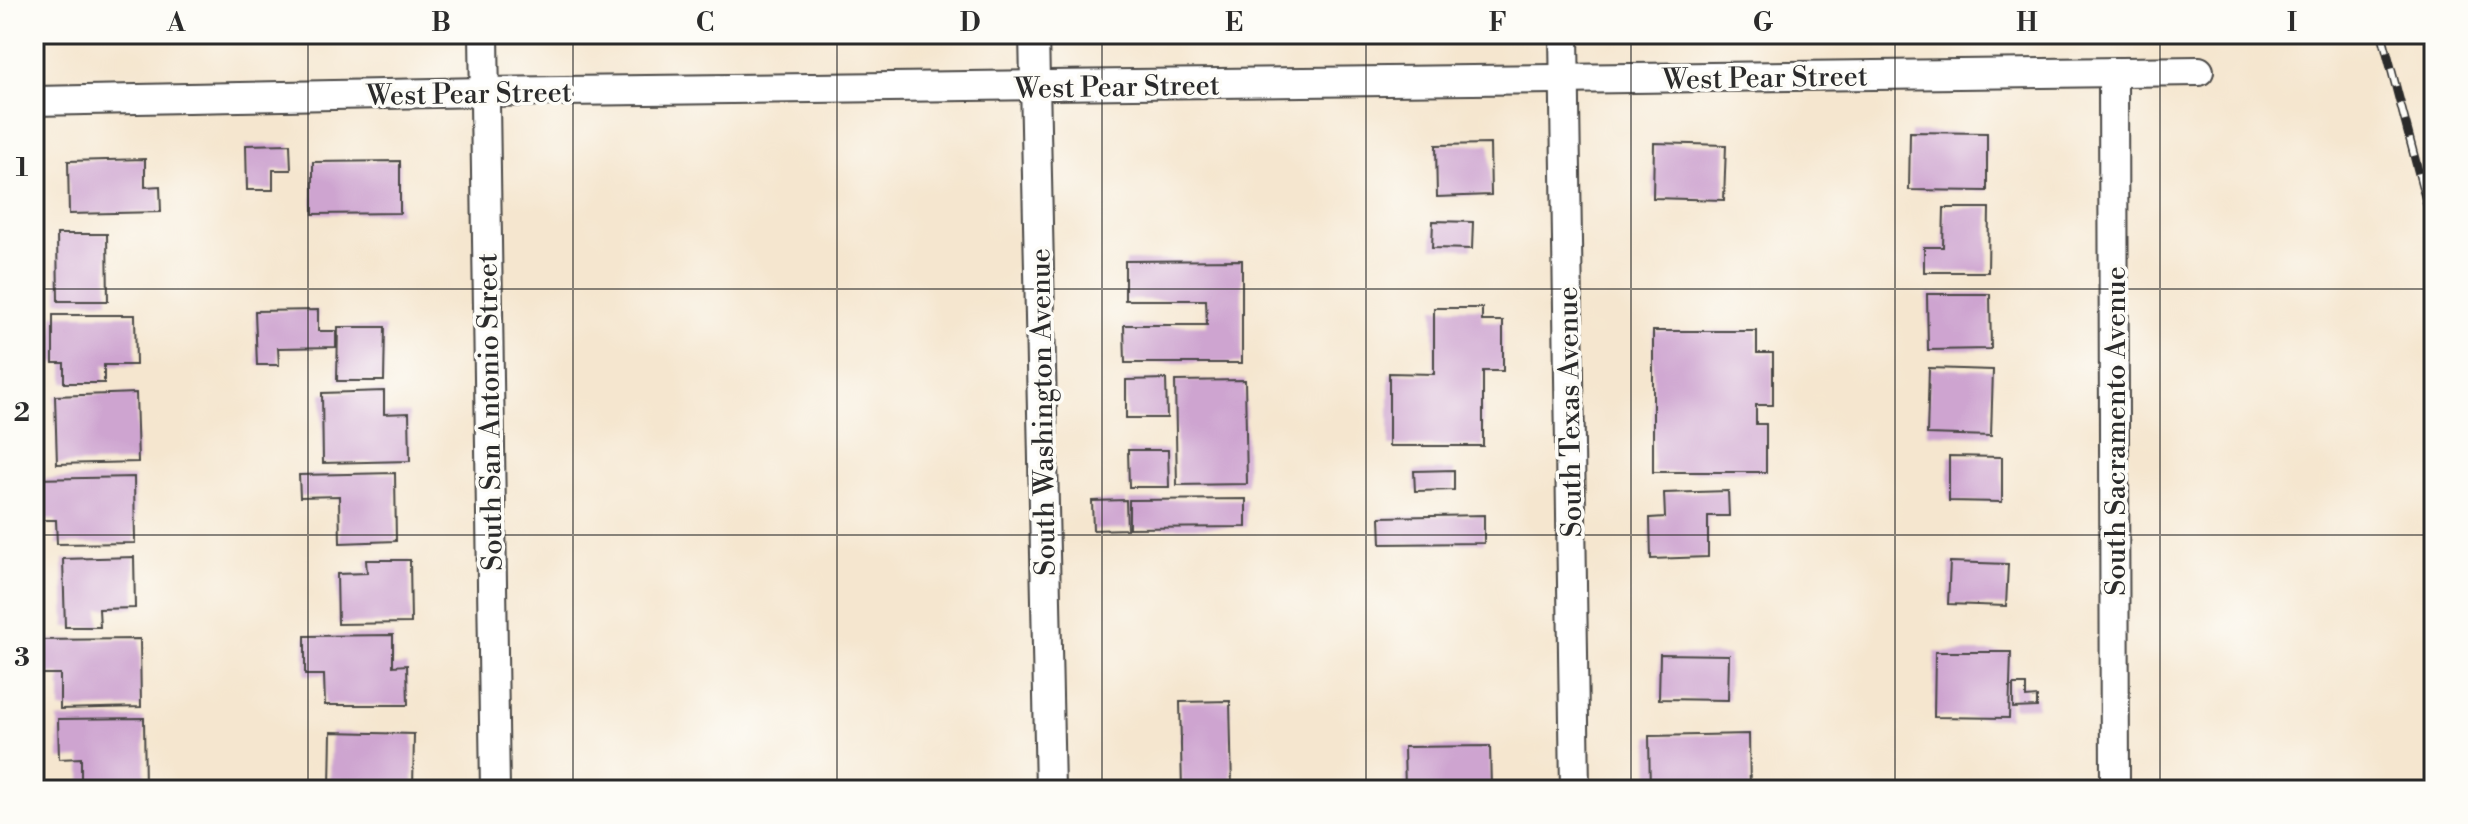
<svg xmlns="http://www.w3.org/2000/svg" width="2468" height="824" viewBox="0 0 2468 824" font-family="'Libre Bodoni',serif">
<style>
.building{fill:#cea4d0}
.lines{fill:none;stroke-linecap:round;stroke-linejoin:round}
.minor-casing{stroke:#494744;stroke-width:32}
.minor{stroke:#fff;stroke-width:28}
.rail-casing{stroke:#2b2b2b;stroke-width:9}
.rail{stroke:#fdfcf7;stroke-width:6;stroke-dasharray:18;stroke-linecap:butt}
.grid{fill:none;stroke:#2b2b2b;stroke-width:2;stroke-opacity:0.55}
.labels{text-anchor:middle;stroke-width:7;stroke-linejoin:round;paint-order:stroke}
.street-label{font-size:28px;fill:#2b2b2b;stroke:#fdfcf7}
.neatline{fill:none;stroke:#2b2b2b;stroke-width:3}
.grid-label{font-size:26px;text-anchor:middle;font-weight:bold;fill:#2b2b2b}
</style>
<rect width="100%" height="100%" fill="#fdfcf7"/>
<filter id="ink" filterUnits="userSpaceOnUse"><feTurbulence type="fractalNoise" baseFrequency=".0125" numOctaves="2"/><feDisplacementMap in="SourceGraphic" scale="16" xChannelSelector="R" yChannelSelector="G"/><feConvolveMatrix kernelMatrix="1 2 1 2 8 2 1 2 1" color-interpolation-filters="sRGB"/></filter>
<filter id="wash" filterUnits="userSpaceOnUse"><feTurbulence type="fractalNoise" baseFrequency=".006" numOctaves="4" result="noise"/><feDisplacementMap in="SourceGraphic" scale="32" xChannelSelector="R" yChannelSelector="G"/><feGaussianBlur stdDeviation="1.8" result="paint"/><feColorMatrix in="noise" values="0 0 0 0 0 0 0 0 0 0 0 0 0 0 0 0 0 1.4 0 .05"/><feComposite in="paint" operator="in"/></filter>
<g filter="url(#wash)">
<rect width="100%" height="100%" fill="#f5e6cf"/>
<g id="blocks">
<g class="building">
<path d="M 1910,132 L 1987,133 L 1987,191 L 1909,190 Z"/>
<path d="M 1654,143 L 1726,145 L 1724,200 L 1653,198 Z"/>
<path d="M 290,144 L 291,170 L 273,170 L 273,190 L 247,190 L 246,145 Z"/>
<path d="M 1490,144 L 1491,195 L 1437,197 L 1436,145 Z"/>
<path d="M 145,159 L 145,187 L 160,186 L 161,212 L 69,214 L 68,161 Z"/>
<path d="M 400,161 L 400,213 L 313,214 L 313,162 Z"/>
<path d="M 1944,208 L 1989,208 L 1988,272 L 1924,272 L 1924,247 L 1943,247 Z"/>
<path d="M 1433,221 L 1473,222 L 1472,249 L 1432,248 Z"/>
<path d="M 57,234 L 107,234 L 108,301 L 58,301 Z"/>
<path d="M 1242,260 L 1242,363 L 1125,363 L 1124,325 L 1207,325 L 1206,300 L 1125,300 L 1125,261 Z"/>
<path d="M 1927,294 L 1990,294 L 1991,349 L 1928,350 Z"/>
<path d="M 1434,308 L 1482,308 L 1482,321 L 1503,321 L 1503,371 L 1483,371 L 1483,446 L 1389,446 L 1389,373 L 1434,374 Z"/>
<path d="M 318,310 L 318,331 L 336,331 L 336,347 L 278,348 L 279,365 L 257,365 L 255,311 Z"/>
<path d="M 53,315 L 135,315 L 136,365 L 104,365 L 104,383 L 64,383 L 64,363 L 53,363 Z"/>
<path d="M 338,327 L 385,327 L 384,381 L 337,381 Z"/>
<path d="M 1653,331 L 1757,331 L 1757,353 L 1773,353 L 1773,405 L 1756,405 L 1756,424 L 1766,424 L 1766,472 L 1653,472 Z"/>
<path d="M 1929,368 L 1993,370 L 1991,436 L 1927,434 Z"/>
<path d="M 1166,379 L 1167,418 L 1126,418 L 1126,380 Z"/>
<path d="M 1245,380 L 1247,484 L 1177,485 L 1175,381 Z"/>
<path d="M 384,391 L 384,414 L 409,413 L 410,461 L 323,463 L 322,393 Z"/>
<path d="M 136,393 L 138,462 L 57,464 L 55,396 Z"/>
<path d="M 1128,450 L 1168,450 L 1169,487 L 1129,487 Z"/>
<path d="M 1949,456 L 2002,457 L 2002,502 L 1949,501 Z"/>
<path d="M 1454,470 L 1454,490 L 1415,491 L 1414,471 Z"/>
<path d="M 395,473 L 396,541 L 340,543 L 339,496 L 300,497 L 299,475 Z"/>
<path d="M 134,477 L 135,543 L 57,544 L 56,520 L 34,520 L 34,479 Z"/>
<path d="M 1728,491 L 1729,516 L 1708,516 L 1708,557 L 1651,559 L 1650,518 L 1665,517 L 1664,493 Z"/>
<path d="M 1246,499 L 1246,527 L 1129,528 L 1129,500 Z"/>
<path d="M 1126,500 L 1127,529 L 1093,530 L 1092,501 Z"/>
<path d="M 1484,515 L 1484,543 L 1381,544 L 1380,517 Z"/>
<path d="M 134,557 L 135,608 L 99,609 L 100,627 L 65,627 L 63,559 Z"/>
<path d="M 366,560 L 410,560 L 411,623 L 338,624 L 337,574 L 367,573 Z"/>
<path d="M 1950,562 L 2008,564 L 2006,606 L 1948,604 Z"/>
<path d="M 393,635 L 393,666 L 407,665 L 408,705 L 325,705 L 324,675 L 305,675 L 305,636 Z"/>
<path d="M 140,639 L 141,707 L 60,709 L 60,674 L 34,674 L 34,640 Z"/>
<path d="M 1935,652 L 2011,652 L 2009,718 L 1934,717 Z"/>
<path d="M 1660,654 L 1729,655 L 1728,700 L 1659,699 Z"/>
<path d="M 2013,685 L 2026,685 L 2026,698 L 2037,697 L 2037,707 L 2013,708 Z"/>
<path d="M 1230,701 L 1232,790 L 1182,790 L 1180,702 Z"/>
<path d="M 144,718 L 145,789 L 81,790 L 81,758 L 59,759 L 58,719 Z"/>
<path d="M 331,732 L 414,734 L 413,789 L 330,787 Z"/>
<path d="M 1749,734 L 1750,790 L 1650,790 L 1649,736 Z"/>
<path d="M 1490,746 L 1491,788 L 1405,790 L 1404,747 Z"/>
</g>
</g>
</g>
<g filter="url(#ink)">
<use href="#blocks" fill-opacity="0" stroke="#494744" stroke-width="2"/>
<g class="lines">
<g class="minor-casing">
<g id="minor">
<path d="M 484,34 L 495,790"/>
<path d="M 1034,34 L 1050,790"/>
<path d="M 1564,34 L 1575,790"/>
<path d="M 2113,72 L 2115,790"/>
<path d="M 34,101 L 485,92 L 2199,71"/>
</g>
</g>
<use href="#minor" class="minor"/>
<g class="rail-casing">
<path id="rail" d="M 2382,34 L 2434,231"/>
</g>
<use href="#rail" class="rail"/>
</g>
</g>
<path class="grid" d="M 308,34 L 308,790M 573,34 L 573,790M 837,34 L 837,790M 1102,34 L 1102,790M 1366,34 L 1366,790M 1631,34 L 1631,790M 1895,34 L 1895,790M 2160,34 L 2160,790M 34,289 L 2434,289M 34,535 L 2434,535"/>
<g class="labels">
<g class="street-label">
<text transform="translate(1765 77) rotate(-1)" y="10">West Pear Street</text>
<text transform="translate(1117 86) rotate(-1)" y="10">West Pear Street</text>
<text transform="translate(469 93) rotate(-1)" y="10">West Pear Street</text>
<text transform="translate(489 412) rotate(-91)" y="10">South San Antonio Street</text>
<text transform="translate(1042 412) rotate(-91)" y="10">South Washington Avenue</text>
<text transform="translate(1569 412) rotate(-91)" y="10">South Texas Avenue</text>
<text transform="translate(2115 431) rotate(-90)" y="10">South Sacramento Avenue</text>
</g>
</g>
<rect width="2468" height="824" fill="none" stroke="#fdfcf7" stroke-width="88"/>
<rect x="44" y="44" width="2380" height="736" class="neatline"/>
<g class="grid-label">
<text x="176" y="31">A</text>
<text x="441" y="31">B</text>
<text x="705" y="31">C</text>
<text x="970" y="31">D</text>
<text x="1234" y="31">E</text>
<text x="1498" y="31">F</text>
<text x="1763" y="31">G</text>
<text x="2027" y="31">H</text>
<text x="2292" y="31">I</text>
<text x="22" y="176">1</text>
<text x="22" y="421">2</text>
<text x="22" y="666">3</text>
</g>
</svg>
